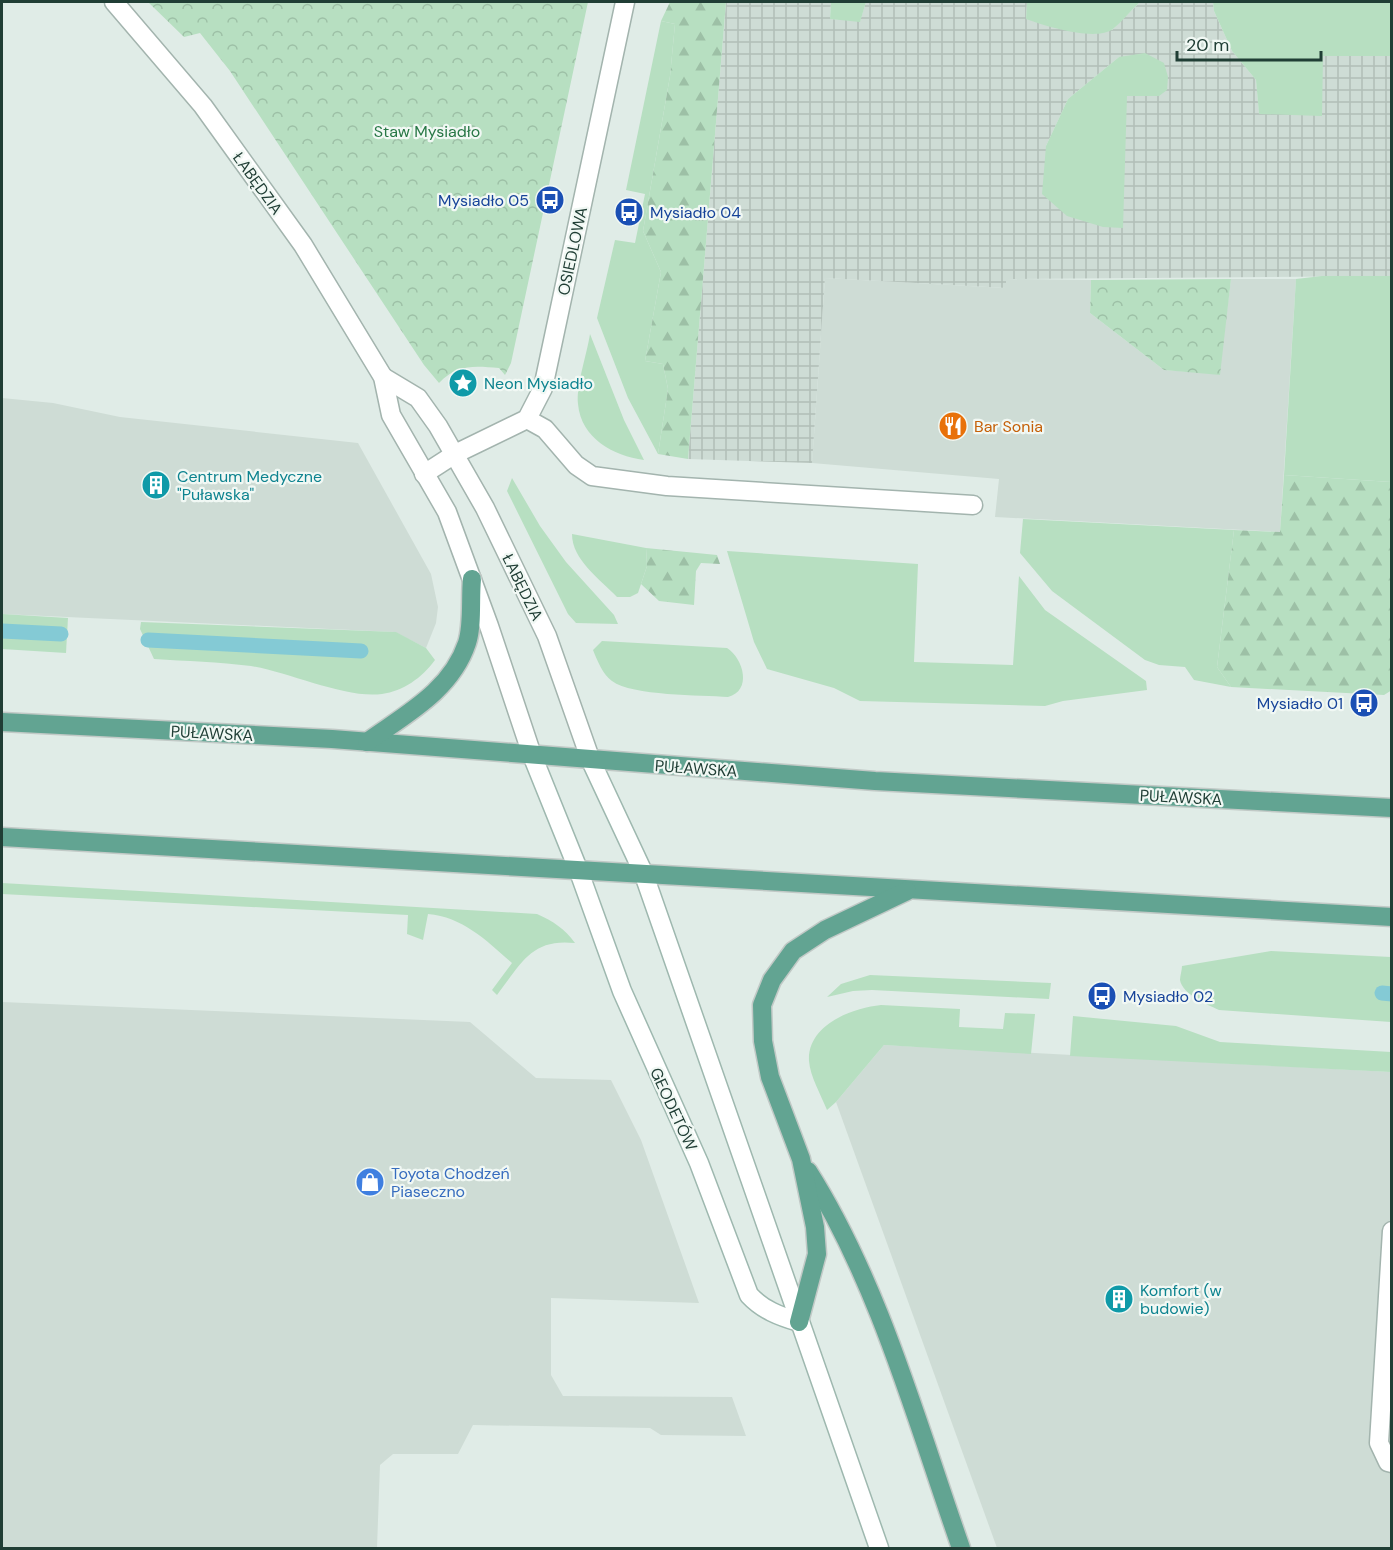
<svg xmlns="http://www.w3.org/2000/svg" width="1393" height="1550" viewBox="0 0 1393 1550" font-family="'DM Sans',sans-serif">
<style>
.built{fill:#cedcd5}
.industrial{fill:url(#industrial-grid);fill-rule:evenodd}
.grass{fill:#b7dfc1}
.forest{fill:url(#forest-firs)}
.park{fill:url(#park-crowns)}
.lines{fill:none;stroke-linecap:round;stroke-linejoin:round}
.stream{stroke:#84cad5;stroke-width:15}
.lane-casing{stroke:#a3b4ae;stroke-width:21}
.street-casing{stroke:#a3b4ae;stroke-width:21}
.secondary-casing{stroke:#9eb8af;stroke-width:21}
.primary-casing{stroke:#c1c9c6;stroke-width:21}
.lane{stroke:#fff;stroke-width:18}
.street{stroke:#fff;stroke-width:18}
.secondary{stroke:#fff;stroke-width:18}
.primary{stroke:#62a492;stroke-width:18}
.labels{text-anchor:middle;stroke-width:4.5;stroke-linejoin:round;paint-order:stroke}
.park-label{font-size:16px;fill:#277745;stroke:#f1f8f4}
.street-label{font-size:16px;fill:#203e35;stroke:#f1f8f4}
.transit-label{font-size:16px;fill:#164399;stroke:#f1f8f4;text-anchor:end}
.culture-label{font-size:16px;fill:#0d838f;stroke:#f1f8f4;text-anchor:start}
.food-label{font-size:16px;fill:#c56008;stroke:#f1f8f4;text-anchor:start}
.shop-label{font-size:16px;fill:#366cbe;stroke:#f1f8f4;text-anchor:start}
</style>
<defs>
<pattern id="industrial-grid" width="8" height="8" patternUnits="userSpaceOnUse" patternTransform="scale(1.5)"><rect width="8" height="8" fill="#cedcd5"/><path d="M0 4h8M4 0v8" fill="none" stroke="#b1beb7"/></pattern>
<pattern id="forest-firs" width="22" height="20" patternUnits="userSpaceOnUse" patternTransform="scale(1.5)"><rect width="22" height="20" fill="#b7dfc1"/><path d="M5 1l3.5 6h-7zM16 11l3.5 6h-7z" fill="#9dc0a6"/></pattern>
<pattern id="park-crowns" width="20" height="18" patternUnits="userSpaceOnUse" patternTransform="scale(1.5)"><rect width="20" height="18" fill="#b7dfc1"/><path d="M2 6a3 3 0 1 1 6 0M12 15a3 3 0 1 1 6 0" fill="none" stroke="#9dc0a6"/></pattern>
</defs>
<rect width="100%" height="100%" fill="#e0ece7"/>
<g class="built">
<path d="M 825,278 L 1005,288 L 1006,279 L 1091,280 L 1090,313 L 1164,370 L 1219,374 L 1231,279 L 1296,279 L 1280,532 L 995,517 L 999,479 L 812,463 Z"/>
<path d="M 2,398 L 53,403 L 120,417 L 358,443 L 431,574 L 438,607 L 436,623 L 426,648 L 395,632 L 2,614 Z"/>
<path d="M 2,1002 L 470,1022 L 536,1078 L 611,1080 L 641,1140 L 699,1303 L 551,1298 L 551,1375 L 563,1396 L 732,1397 L 746,1436 L 661,1435 L 650,1428 L 473,1425 L 458,1454 L 393,1454 L 380,1465 L 377,1548 L 2,1548 Z"/>
<path d="M 884,1045 L 1391,1072 L 1391,1548 L 997,1548 L 836,1102 Z"/>
</g>
<path class="industrial" d="M 726,2 L 831,2 L 830,19 L 860,21 L 866,2 L 1027,2 L 1026,19 L 1112,30 L 1140,2 L 1213,2 L 1214,11 L 1232,51 L 1256,80 L 1259,114 L 1322,56 L 1391,56 L 1391,276 L 1006,279 L 1006,288 L 825,278 L 812,463 L 688,459 ZM 1119,57 L 1158,96 L 1127,95 L 1046,146 L 1068,99 Z"/>
<g class="grass">
<path d="M 831,2 L 866,2 L 860,22 L 830,19 Z"/>
<path d="M 1027,2 L 1140,2 C 1131,10 1123,21 1113,29 C 1096,42 1045,26 1026,19 Z"/>
<path d="M 1213,2 L 1391,2 L 1391,56 L 1323,56 L 1322,116 L 1259,114 L 1256,80 L 1232,51 L 1214,11 Z"/>
<path d="M 661,21 L 675,24 L 670,76 L 643,231 L 661,272 L 645,361 L 663,364 L 668,389 L 658,454 L 628,398 L 597,318 L 615,240 L 635,243 L 645,194 L 626,190 Z"/>
<path d="M 1145,53 L 1164,63 L 1168,77 L 1167,90 L 1159,96 L 1127,96 L 1123,228 L 1103,227 L 1067,216 L 1042,194 L 1046,146 L 1068,99 L 1119,57 Z"/>
<path d="M 1322,276 L 1391,276 L 1391,482 L 1284,475 L 1296,279 Z"/>
<path d="M 590,334 L 624,420 L 644,460 C 613,456 581,438 578,404 C 576,385 587,354 590,334 Z"/>
<path d="M 512,478 L 540,526 L 566,562 L 614,615 L 618,624 L 576,623 L 568,614 L 507,491 Z"/>
<path d="M 1023,519 L 1234,530 L 1217,667 L 1231,687 L 1194,680 L 1185,667 L 1159,665 L 1145,660 L 1052,591 L 1020,553 Z"/>
<path d="M 572,534 L 646,548 L 647,566 L 638,593 L 630,597 L 617,597 C 600,579 572,560 572,534 Z"/>
<path d="M 727,551 L 918,564 L 914,662 L 1013,665 L 1019,576 L 1045,610 L 1146,681 L 1147,690 L 1063,701 L 1045,706 L 860,701 L 834,688 L 767,669 L 754,642 Z"/>
<path d="M 2,614 L 68,618 L 66,653 L 2,649 Z"/>
<path d="M 141,622 L 396,632 L 426,648 L 435,660 C 422,678 403,691 382,694 C 346,699 289,672 251,666 C 219,662 186,661 154,659 L 140,629 Z"/>
<path d="M 602,641 L 727,648 C 744,659 752,691 728,697 C 701,695 632,696 612,681 C 603,675 597,660 593,650 Z"/>
<path d="M 2,883 L 537,914 C 553,921 565,929 575,943 C 531,938 521,964 497,995 L 492,990 L 512,963 C 487,941 463,917 428,914 L 423,940 L 407,934 L 408,915 L 2,894 Z"/>
<path d="M 1271,951 L 1391,957 L 1391,1022 L 1219,1010 C 1208,1005 1182,994 1180,980 C 1180,976 1182,970 1182,966 Z"/>
<path d="M 870,975 L 1051,983 L 1049,999 L 872,990 L 853,991 L 827,997 L 841,984 Z"/>
<path d="M 881,1005 L 960,1009 L 959,1027 L 1003,1029 L 1005,1013 L 1035,1014 L 1031,1054 L 884,1045 L 836,1102 L 827,1110 C 821,1095 810,1076 809,1061 C 807,1025 852,1008 881,1005 Z"/>
<path d="M 1073,1016 L 1176,1026 L 1220,1042 L 1391,1052 L 1391,1072 L 1070,1056 Z"/>
</g>
<g class="forest">
<path d="M 670,2 L 726,2 L 688,459 L 658,454 L 668,389 L 663,364 L 645,361 L 661,272 L 643,231 L 670,76 L 675,24 L 661,21 Z"/>
<path d="M 1284,475 L 1391,482 L 1392,690 L 1384,695 L 1231,687 L 1217,667 L 1234,530 L 1280,532 Z"/>
<path d="M 646,548 L 717,555 L 720,564 L 701,563 L 696,571 L 694,605 L 659,601 L 641,584 L 647,566 Z"/>
</g>
<g class="park">
<path d="M 148,2 L 588,2 L 511,363 L 505,375 L 499,368 C 474,366 457,364 439,383 L 424,365 L 230,71 L 200,33 L 184,37 Z"/>
<path d="M 1231,279 L 1220,375 L 1164,370 L 1090,313 L 1091,280 Z"/>
</g>
<g class="lines">
<g class="stream">
<path d="M 2,631 L 61,634"/>
<path d="M 148,640 L 361,651"/>
<path d="M 1382,993 L 1392,994"/>
</g>
<g class="lane-casing">
<g id="lane">
<path d="M 527,419 L 545,429 L 576,465 L 592,476 L 667,486 L 973,505"/>
<path d="M 424,474 L 455,454"/>
<path d="M 1392,1231 L 1379,1443 L 1388,1462 L 1392,1463"/>
</g>
</g>
<g class="street-casing">
<g id="street">
<path d="M 114,2 L 203,106 L 303,245 L 383,377 L 391,415 L 447,512 L 489,626 L 532,755"/>
<path d="M 383,377 L 418,398 L 438,426 L 485,508 L 547,636 L 591,761"/>
<path d="M 455,454 L 527,419 L 543,388 L 550,355 L 625,2"/>
</g>
</g>
<g class="secondary-casing">
<g id="secondary">
<path d="M 532,755 L 578,869 L 622,991 L 699,1163 L 749,1295 C 763,1310 779,1316 799,1322"/>
<path d="M 591,761 L 643,872 L 879,1548"/>
</g>
</g>
<g class="primary-casing">
<g id="primary">
<path d="M 2,722 L 332,739 L 875,781 L 1392,808"/>
<path d="M 367,742 C 406,714 451,691 467,643 C 473,625 470,599 472,579"/>
<path d="M 2,837 L 1392,917"/>
<path d="M 808,1171 C 879,1283 917,1423 961,1548"/>
<path d="M 799,1322 L 817,1254 L 815,1227 L 801,1159 L 770,1077 L 763,1041 L 762,1005 L 772,980 L 793,951 L 825,930 L 907,891"/>
</g>
</g>
<use href="#lane" class="lane"/>
<use href="#street" class="street"/>
<use href="#secondary" class="secondary"/>
<use href="#primary" class="primary"/>
</g>
<defs>
<g id="bus-disc" transform="scale(1.5)"><circle r="9.5" fill="#1a4fb4" stroke="#f1f8f4"/><path d="M-5-6H5V4H4V6H2V4H-2V6H-4V4H-5ZM-3.5-4V0h7V-4ZM-3.5 1.2v1.5H-2V1.2ZM2 1.2v1.5H3.5V1.2Z" fill="#fff"/></g>
<g id="sight-disc" transform="scale(1.5)"><circle r="9.5" fill="#0f9aa8" stroke="#f1f8f4"/><path d="M0-6L1.8-2.2L6-1.7L2.9 1.2L3.7 5.4L0 3.3L-3.7 5.4L-2.9 1.2L-6-1.7L-1.8-2.2Z" fill="#fff"/></g>
<g id="restaurant-disc" transform="scale(1.5)"><circle r="9.5" fill="#e8710a" stroke="#f1f8f4"/><path d="M-5-6h1v4h1v-4h1v4h1v-4h1v5L-1.5 .5V6h-2V.5L-5-1ZM5-6V6H3V1.5H1.5Q1.5-4 5-6Z" fill="#fff"/></g>
<g id="building-disc" transform="scale(1.5)"><circle r="9.5" fill="#0f9aa8" stroke="#f1f8f4"/><path d="M-4-6H4V6H1V3H-1V6H-4ZM-2.5-4.3h1.7v1.8h-1.7ZM.8-4.3h1.7v1.8H.8ZM-2.5-1h1.7V.8h-1.7ZM.8-1h1.7V.8H.8Z" fill="#fff"/></g>
<g id="shop-disc" transform="scale(1.5)"><circle r="9.5" fill="#3f7fe0" stroke="#f1f8f4"/><path d="M-5-2.5h2.3a2.7 3.5 0 0 1 5.4 0H5L5.5 6h-11ZM-1.5-2.5h3a1.5 2.3 0 0 0-3 0Z" fill="#fff"/></g>
</defs>
<g fill-rule="evenodd">
<use href="#bus-disc" x="550" y="200"/>
<use href="#bus-disc" x="629" y="212"/>
<use href="#sight-disc" x="463" y="383"/>
<use href="#restaurant-disc" x="953" y="426"/>
<use href="#building-disc" x="156" y="485"/>
<use href="#bus-disc" x="1364" y="703"/>
<use href="#bus-disc" x="1102" y="996"/>
<use href="#shop-disc" x="370" y="1182"/>
<use href="#building-disc" x="1119" y="1299"/>
</g>
<g class="labels">
<g class="park-label">
<text x="427" y="137">Staw Mysiadło</text>
</g>
<g class="street-label">
<text transform="translate(258 183) rotate(54)" y="6">ŁABĘDZIA</text>
<text transform="translate(572 251) rotate(-78)" y="6">OSIEDLOWA</text>
<text transform="translate(523 587) rotate(64)" y="6">ŁABĘDZIA</text>
<text transform="translate(212 733) rotate(3)" y="6">PUŁAWSKA</text>
<text transform="translate(696 768) rotate(4)" y="6">PUŁAWSKA</text>
<text transform="translate(1181 797) rotate(3)" y="6">PUŁAWSKA</text>
<text transform="translate(674 1109) rotate(65)" y="6">GEODETÓW</text>
</g>
<g class="transit-label">
<text x="529" y="206">Mysiadło 05</text>
<text x="650" y="218" text-anchor="start">Mysiadło 04</text>
<text x="1343" y="709">Mysiadło 01</text>
<text x="1123" y="1002" text-anchor="start">Mysiadło 02</text>
</g>
<g class="culture-label">
<text x="484" y="389">Neon Mysiadło</text>
<text x="177" y="482">Centrum Medyczne<tspan x="177" dy="18">"Puławska"</tspan></text>
<text x="1140" y="1296">Komfort (w<tspan x="1140" dy="18">budowie)</tspan></text>
</g>
<g class="food-label">
<text x="974" y="432">Bar Sonia</text>
</g>
<g class="shop-label">
<text x="391" y="1179">Toyota Chodzeń<tspan x="391" dy="18">Piaseczno</tspan></text>
</g>
</g>
<rect width="1393" height="1550" fill="none" stroke="#203e35" stroke-width="6"/>
<path d="M1177 51v9h144v-9" fill="none" stroke="#203e35" stroke-width="3"/>
<text x="1186" y="51" font-size="18" fill="#203e35" stroke="#f1f8f4" stroke-width="4.5" paint-order="stroke">20 m</text>
</svg>
